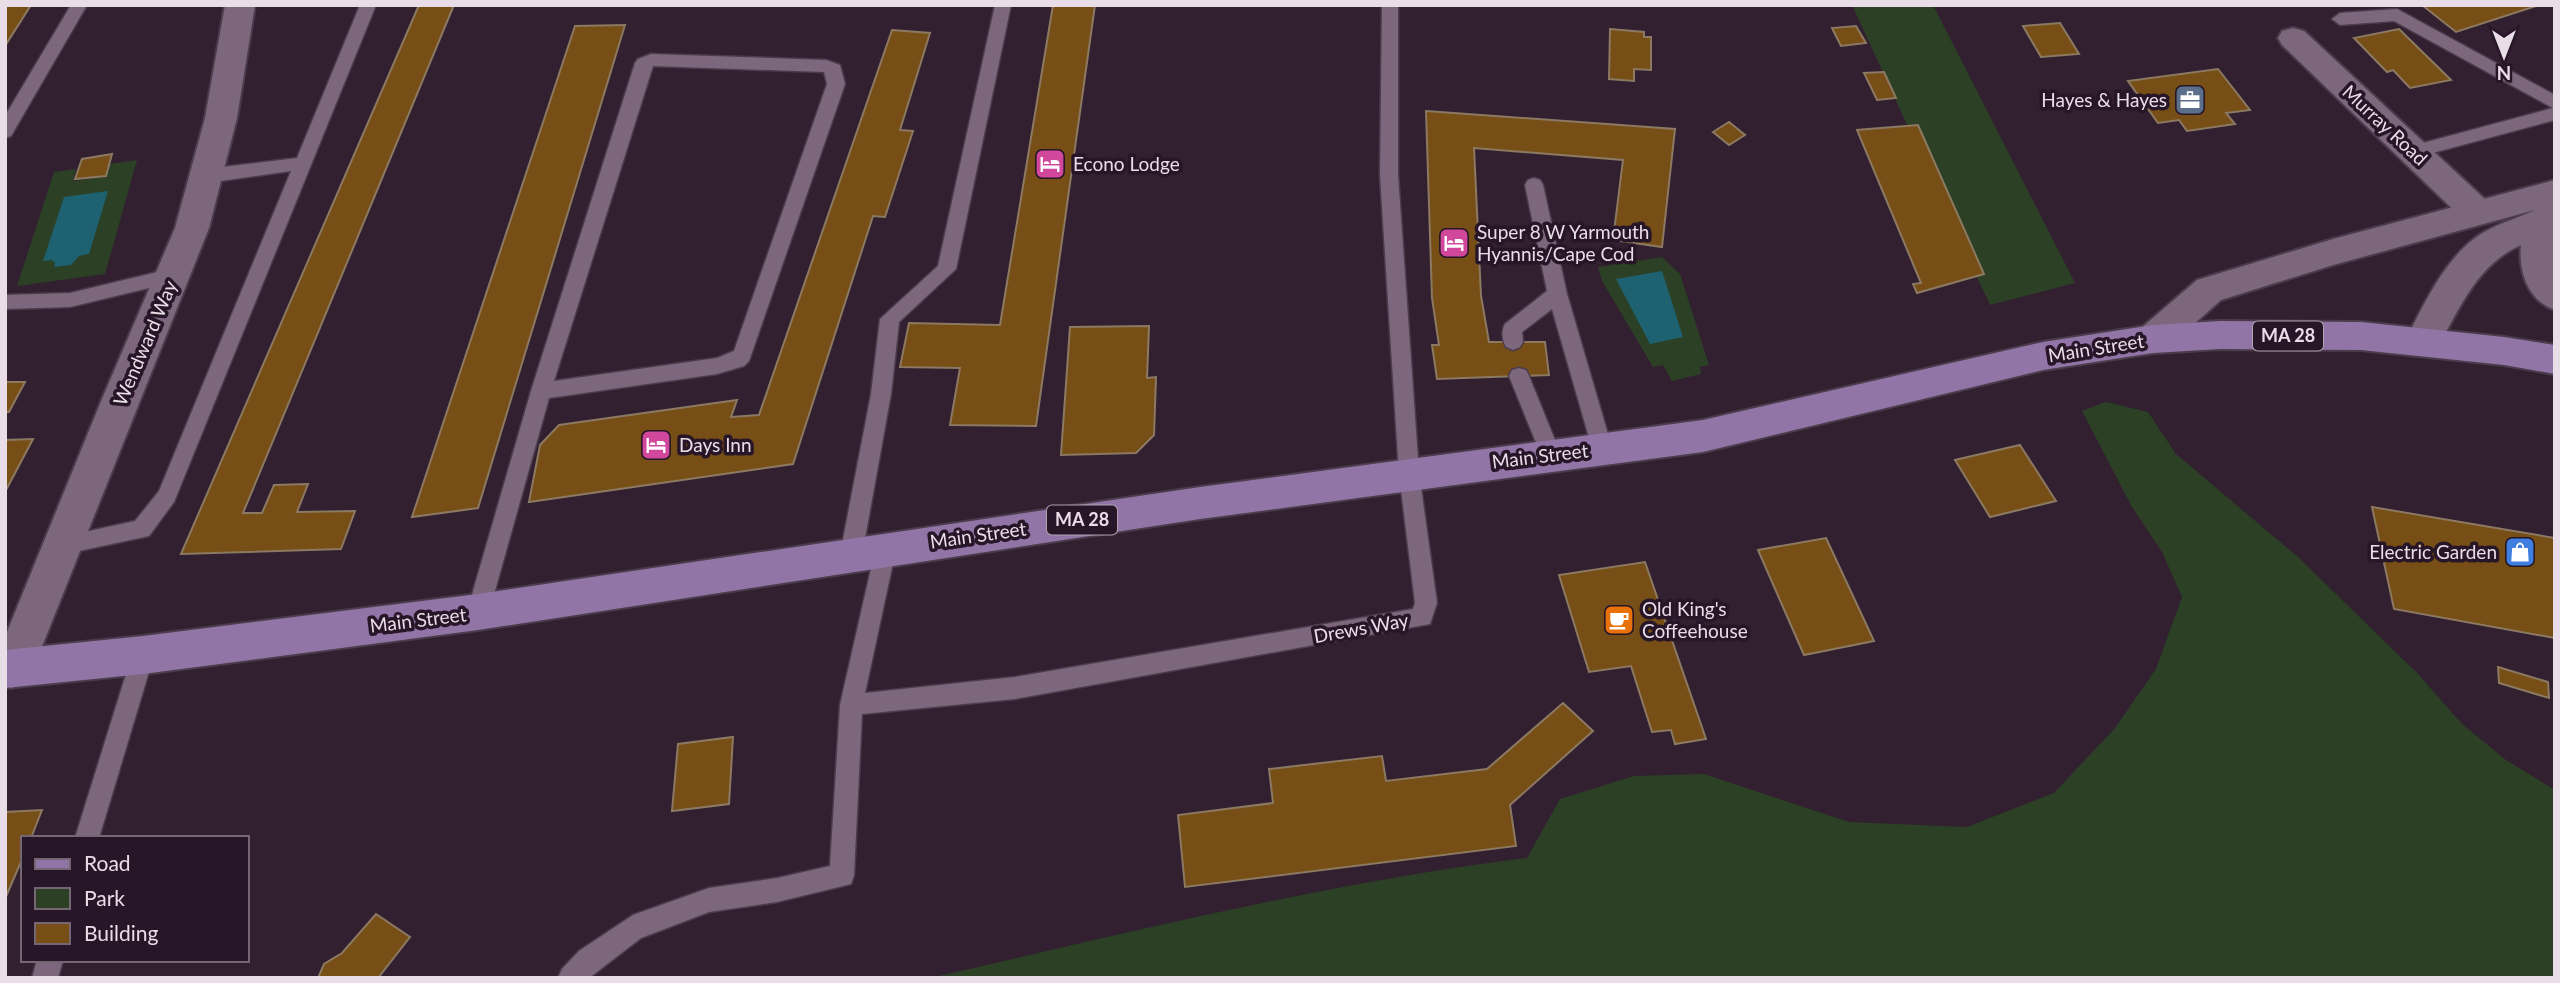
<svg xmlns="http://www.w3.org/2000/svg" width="2560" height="983" viewBox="0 0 2560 983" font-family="Lato,sans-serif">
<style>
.green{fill:#2b4025}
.water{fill:#1e6171}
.building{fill:#764e16;stroke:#8c7962;stroke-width:2}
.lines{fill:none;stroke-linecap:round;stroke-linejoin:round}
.service-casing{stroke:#4b3c4b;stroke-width:3}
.minor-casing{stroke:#4b3c4b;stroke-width:4}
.secondary-casing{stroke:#4b3c4b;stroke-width:4}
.primary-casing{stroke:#4b3c4b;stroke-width:4}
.service{fill:#7c677c;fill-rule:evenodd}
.minor{fill:#7c677c;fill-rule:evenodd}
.secondary{fill:#7c677c;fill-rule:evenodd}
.primary{fill:#9275a7;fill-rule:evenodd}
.labels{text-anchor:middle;stroke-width:7;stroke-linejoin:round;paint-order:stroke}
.shield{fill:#271627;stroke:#afa1ae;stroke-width:2}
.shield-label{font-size:18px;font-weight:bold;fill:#e9dde8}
.poi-label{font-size:19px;fill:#e9dde8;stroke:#271627;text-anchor:start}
.street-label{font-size:19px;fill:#e9dde8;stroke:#271627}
</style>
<rect width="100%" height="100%" fill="#322031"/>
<g class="green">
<path d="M 1852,5 L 1933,5 L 2075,283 L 1990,305 Z"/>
<path d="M 137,160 L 105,274 L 17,286 L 54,172 L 76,169 L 73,181 L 106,177 L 110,164 Z"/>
<path d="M 1662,257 L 1680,274 L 1709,365 L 1700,367 L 1701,374 L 1672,381 L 1663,365 L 1653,367 L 1602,281 L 1598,267 Z"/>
<path d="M 2106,402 L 2148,412 L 2176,454 L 2298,557 L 2418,674 L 2461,723 L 2506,760 L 2555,790 L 2555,978 L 930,978 C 1127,933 1326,883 1527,858 L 1560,799 L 1634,776 L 1704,774 L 1849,822 L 1967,827 L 2054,793 L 2115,728 L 2156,669 L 2182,597 L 2162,552 L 2132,507 L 2082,411 Z"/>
</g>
<g class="water">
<path d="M 108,191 L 89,254 L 79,256 L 71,265 L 54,267 L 55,263 L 52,260 L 43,261 L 64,197 Z"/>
<path d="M 1662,271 L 1683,337 L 1650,344 L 1616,279 Z"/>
</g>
<g class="building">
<path d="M 5,5 L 31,5 L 5,46 Z"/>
<path d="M 419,5 L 454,5 L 243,513 L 262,513 L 274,485 L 308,484 L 297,512 L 355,511 L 341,549 L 181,554 Z"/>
<path d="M 1053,5 L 1095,5 L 1036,426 L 950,425 L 960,368 L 900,367 L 909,323 L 1000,325 Z"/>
<path d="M 2422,5 L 2539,5 L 2456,32 Z"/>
<path d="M 2060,23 L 2079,54 L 2041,57 L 2023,26 Z"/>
<path d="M 625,25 L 478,508 L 412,517 L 575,26 Z"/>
<path d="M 1856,26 L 1866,43 L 1841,46 L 1832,28 Z"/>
<path d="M 1610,29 L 1644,32 L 1644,37 L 1651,37 L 1651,70 L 1634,69 L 1634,81 L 1609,79 Z"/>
<path d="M 2399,29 L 2451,80 L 2410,88 L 2393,70 L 2387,72 L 2354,38 Z"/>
<path d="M 892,30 L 930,33 L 900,130 L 913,131 L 885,217 L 873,216 L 793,464 L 529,502 L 540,445 L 559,425 L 737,400 L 731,417 L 759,415 Z"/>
<path d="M 2218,69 L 2250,110 L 2226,113 L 2235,124 L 2187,131 L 2179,120 L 2158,123 L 2128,81 Z"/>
<path d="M 1884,72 L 1896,98 L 1877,100 L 1864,73 Z"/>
<path d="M 1426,111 L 1675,129 L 1662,247 L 1613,240 L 1623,160 L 1474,148 L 1481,296 L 1489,342 L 1545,342 L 1549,375 L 1437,379 L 1432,345 L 1439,345 L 1432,298 Z"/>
<path d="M 1729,122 L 1745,135 L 1729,145 L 1713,132 Z"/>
<path d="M 1918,125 L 1984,274 L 1917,293 L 1913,284 L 1921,283 L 1857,130 Z"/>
<path d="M 112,154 L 106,176 L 75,179 L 82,159 Z"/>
<path d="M 1149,326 L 1147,378 L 1156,377 L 1154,435 L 1136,453 L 1061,455 L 1070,327 Z"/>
<path d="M 5,382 L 25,382 L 9,412 L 5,412 Z"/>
<path d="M 33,439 L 5,492 L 5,440 Z"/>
<path d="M 2020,445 L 2056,501 L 1990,517 L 1955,460 Z"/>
<path d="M 2372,507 L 2555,538 L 2555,638 L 2394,609 Z"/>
<path d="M 1826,538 L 1874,641 L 1804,655 L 1758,550 Z"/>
<path d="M 1645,562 L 1706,739 L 1675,744 L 1671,730 L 1652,732 L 1631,666 L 1589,672 L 1559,575 Z"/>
<path d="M 2498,667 L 2548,682 L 2549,698 L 2499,683 Z"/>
<path d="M 1563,703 L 1593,731 L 1510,805 L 1516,846 L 1185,887 L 1178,815 L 1273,803 L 1269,769 L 1382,756 L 1386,781 L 1487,769 Z"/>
<path d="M 733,737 L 729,804 L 672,811 L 678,744 Z"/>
<path d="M 42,810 L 31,838 L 23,838 L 23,857 L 5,899 L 5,812 Z"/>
<path d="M 376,914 L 410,937 L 378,978 L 318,978 L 324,964 L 342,953 Z"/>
</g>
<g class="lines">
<g class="service-casing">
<g id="service">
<path d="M 71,5 L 87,5 L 11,136 L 5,138 L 5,116 Z"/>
<path d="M 360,5 L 376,5 L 174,502 L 149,536 L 65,554 L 57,552 L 54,545 L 57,538 L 135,521 L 159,491 L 291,171 L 206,183 L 200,181 L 197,176 L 200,171 L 206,169 L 297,158 Z"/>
<path d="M 995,5 L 1011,5 L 956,269 L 899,322 L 891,394 L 862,555 L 859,562 L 851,564 L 843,562 L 840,555 L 871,394 L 880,319 L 938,266 Z"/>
<path d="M 1382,5 L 1398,5 L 1398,175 L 1419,473 L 1437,603 L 1430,624 L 1015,699 L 862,714 L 854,875 L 851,884 L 777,902 L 709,912 L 641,938 L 589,978 L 558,978 L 562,969 L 579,951 L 633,915 L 709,888 L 777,878 L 830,866 L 840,705 L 877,542 L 885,540 L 893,542 L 896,549 L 865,693 L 1015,677 L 1413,609 L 1415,603 L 1399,473 L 1380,175 Z"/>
<path d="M 2397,9 L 2555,95 L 2555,120 L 2414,158 L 2408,157 L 2405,152 L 2408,147 L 2553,108 L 2394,21 L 2340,25 L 2332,19 L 2340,13 Z"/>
<path d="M 651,54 L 826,60 L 840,65 L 845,84 L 749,361 L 744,366 L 717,374 L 549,398 L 489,612 L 486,619 L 478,622 L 470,619 L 467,612 L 531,391 L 635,63 L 638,59 ZM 653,66 L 824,72 L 827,84 L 734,351 L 717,358 L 554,381 Z"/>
<path d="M 1534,178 L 1540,180 L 1543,185 L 1567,294 L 1612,448 L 1609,454 L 1602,457 L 1595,454 L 1592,448 L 1552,309 L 1522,332 L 1523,342 L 1520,347 L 1513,350 L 1506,347 C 1502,340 1501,331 1505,324 L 1547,291 L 1525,185 L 1528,180 Z"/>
<path d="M 174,268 L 181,270 L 184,275 L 181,280 L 174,282 L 70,307 L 5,309 L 5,295 L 70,293 Z"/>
<path d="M 1519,368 L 1526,370 L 1529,376 L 1561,455 L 1558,461 L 1551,464 L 1544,461 L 1541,455 L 1509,376 L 1512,370 Z"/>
<path d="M 143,645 L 151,648 L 154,655 L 99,838 L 75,838 L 132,655 L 135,648 Z"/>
<path d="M 37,960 L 63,960 L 58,978 L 32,978 Z"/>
</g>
</g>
<g class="minor-casing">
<g id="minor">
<path d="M 225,5 L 255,5 L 237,118 L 209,228 L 33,669 L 27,682 L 12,688 L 5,685 L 5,637 L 102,399 L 175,228 L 205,118 Z"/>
<path d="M 2293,28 L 2304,31 L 2488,202 L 2493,211 L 2488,220 L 2476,224 L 2464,220 L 2282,45 L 2278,38 L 2282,31 Z"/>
</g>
</g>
<g class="secondary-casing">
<path id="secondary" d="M 2555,180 L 2555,310 C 2528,301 2518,271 2521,245 C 2477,264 2458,311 2436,351 L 2423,355 L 2410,351 L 2405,341 C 2423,306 2443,262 2475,238 C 2492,225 2516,219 2535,210 L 2333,265 L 2221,300 L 2166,349 L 2153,353 L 2140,349 L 2135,339 L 2140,329 L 2197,280 L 2333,239 Z"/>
</g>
<g class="primary-casing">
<path id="primary" d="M 2220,321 L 2361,322 L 2504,337 L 2555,345 L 2555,374 L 2504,365 L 2361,350 L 2220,349 L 2153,353 L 2043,370 L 1703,452 L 1200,519 L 478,630 L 143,674 L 5,688 L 5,650 L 143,636 L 478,594 L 1200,487 L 1703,420 L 2043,342 L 2153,325 Z"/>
</g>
<use href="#service" class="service"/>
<use href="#minor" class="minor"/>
<use href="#secondary" class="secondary"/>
<use href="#primary" class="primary"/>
</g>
<defs>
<g id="office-square" transform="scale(1.575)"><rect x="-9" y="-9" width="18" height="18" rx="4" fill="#5c6f8a" stroke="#271627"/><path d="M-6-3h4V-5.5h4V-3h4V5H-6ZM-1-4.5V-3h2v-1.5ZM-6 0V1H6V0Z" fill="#fff"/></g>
<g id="hotel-square" transform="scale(1.575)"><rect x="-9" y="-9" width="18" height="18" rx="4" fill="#d1479c" stroke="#271627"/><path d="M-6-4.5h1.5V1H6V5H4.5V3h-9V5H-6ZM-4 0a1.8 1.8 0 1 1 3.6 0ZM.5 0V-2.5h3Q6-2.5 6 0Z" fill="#fff"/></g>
<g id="shop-square" transform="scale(1.575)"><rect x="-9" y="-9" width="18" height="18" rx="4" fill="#3f7fe0" stroke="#271627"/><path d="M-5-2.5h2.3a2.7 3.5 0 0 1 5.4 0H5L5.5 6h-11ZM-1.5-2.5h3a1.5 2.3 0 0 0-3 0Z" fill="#fff"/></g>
<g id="cafe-square" transform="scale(1.575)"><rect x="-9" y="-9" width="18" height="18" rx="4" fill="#e8710a" stroke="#271627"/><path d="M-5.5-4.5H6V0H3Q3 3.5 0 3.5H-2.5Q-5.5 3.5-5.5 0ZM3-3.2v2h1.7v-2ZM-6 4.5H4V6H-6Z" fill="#fff"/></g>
</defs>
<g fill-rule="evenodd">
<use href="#office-square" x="2190" y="100"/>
<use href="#hotel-square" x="1050" y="164"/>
<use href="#hotel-square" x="1454" y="243"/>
<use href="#hotel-square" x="656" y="445"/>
<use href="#shop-square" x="2520" y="552"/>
<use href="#cafe-square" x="1619" y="620"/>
</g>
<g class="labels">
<g class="shield">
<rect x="2253" y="321.5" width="70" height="29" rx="5"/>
<rect x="1047" y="505.5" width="70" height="29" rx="5"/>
</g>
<g class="shield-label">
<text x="2288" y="342">MA 28</text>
<text x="1082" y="526">MA 28</text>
</g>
<g class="poi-label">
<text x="2167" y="107" text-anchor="end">Hayes &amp; Hayes</text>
<text x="1073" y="171">Econo Lodge</text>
<text x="1477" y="239">Super 8 W Yarmouth<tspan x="1477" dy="22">Hyannis/Cape Cod</tspan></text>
<text x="679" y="452">Days Inn</text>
<text x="2497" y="559" text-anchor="end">Electric Garden</text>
<text x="1642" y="616">Old King's<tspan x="1642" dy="22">Coffeehouse</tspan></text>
</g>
<g class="street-label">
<text transform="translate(2385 125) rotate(43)" y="7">Murray Road</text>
<text transform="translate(145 343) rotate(-67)" y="7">Wendward Way</text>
<text transform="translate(2096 348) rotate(-9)" y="7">Main Street</text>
<text transform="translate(1540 456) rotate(-7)" y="7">Main Street</text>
<text transform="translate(978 535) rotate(-8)" y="7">Main Street</text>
<text transform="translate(418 620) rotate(-7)" y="7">Main Street</text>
<text transform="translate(1361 628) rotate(-10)" y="7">Drews Way</text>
</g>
</g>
<rect width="2560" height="983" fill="none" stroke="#e9dde8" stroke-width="14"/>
<rect x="21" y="836" width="228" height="126" fill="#271627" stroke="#756674" stroke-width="2"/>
<rect x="35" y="859" width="35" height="10" fill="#9275a7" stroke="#756674" stroke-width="2"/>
<text x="84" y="871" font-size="21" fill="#e9dde8">Road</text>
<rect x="35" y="888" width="35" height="21" fill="#2b4025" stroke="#756674" stroke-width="2"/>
<text x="84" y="906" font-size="21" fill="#e9dde8">Park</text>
<rect x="35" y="923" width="35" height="21" fill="#764e16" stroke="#756674" stroke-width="2"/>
<text x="84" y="941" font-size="21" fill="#e9dde8">Building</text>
<g transform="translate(2504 56) rotate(180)" stroke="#271627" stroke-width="5" paint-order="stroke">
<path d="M0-5L12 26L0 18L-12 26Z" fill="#e9dde8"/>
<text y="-10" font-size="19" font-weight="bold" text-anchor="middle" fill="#e9dde8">N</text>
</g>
</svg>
